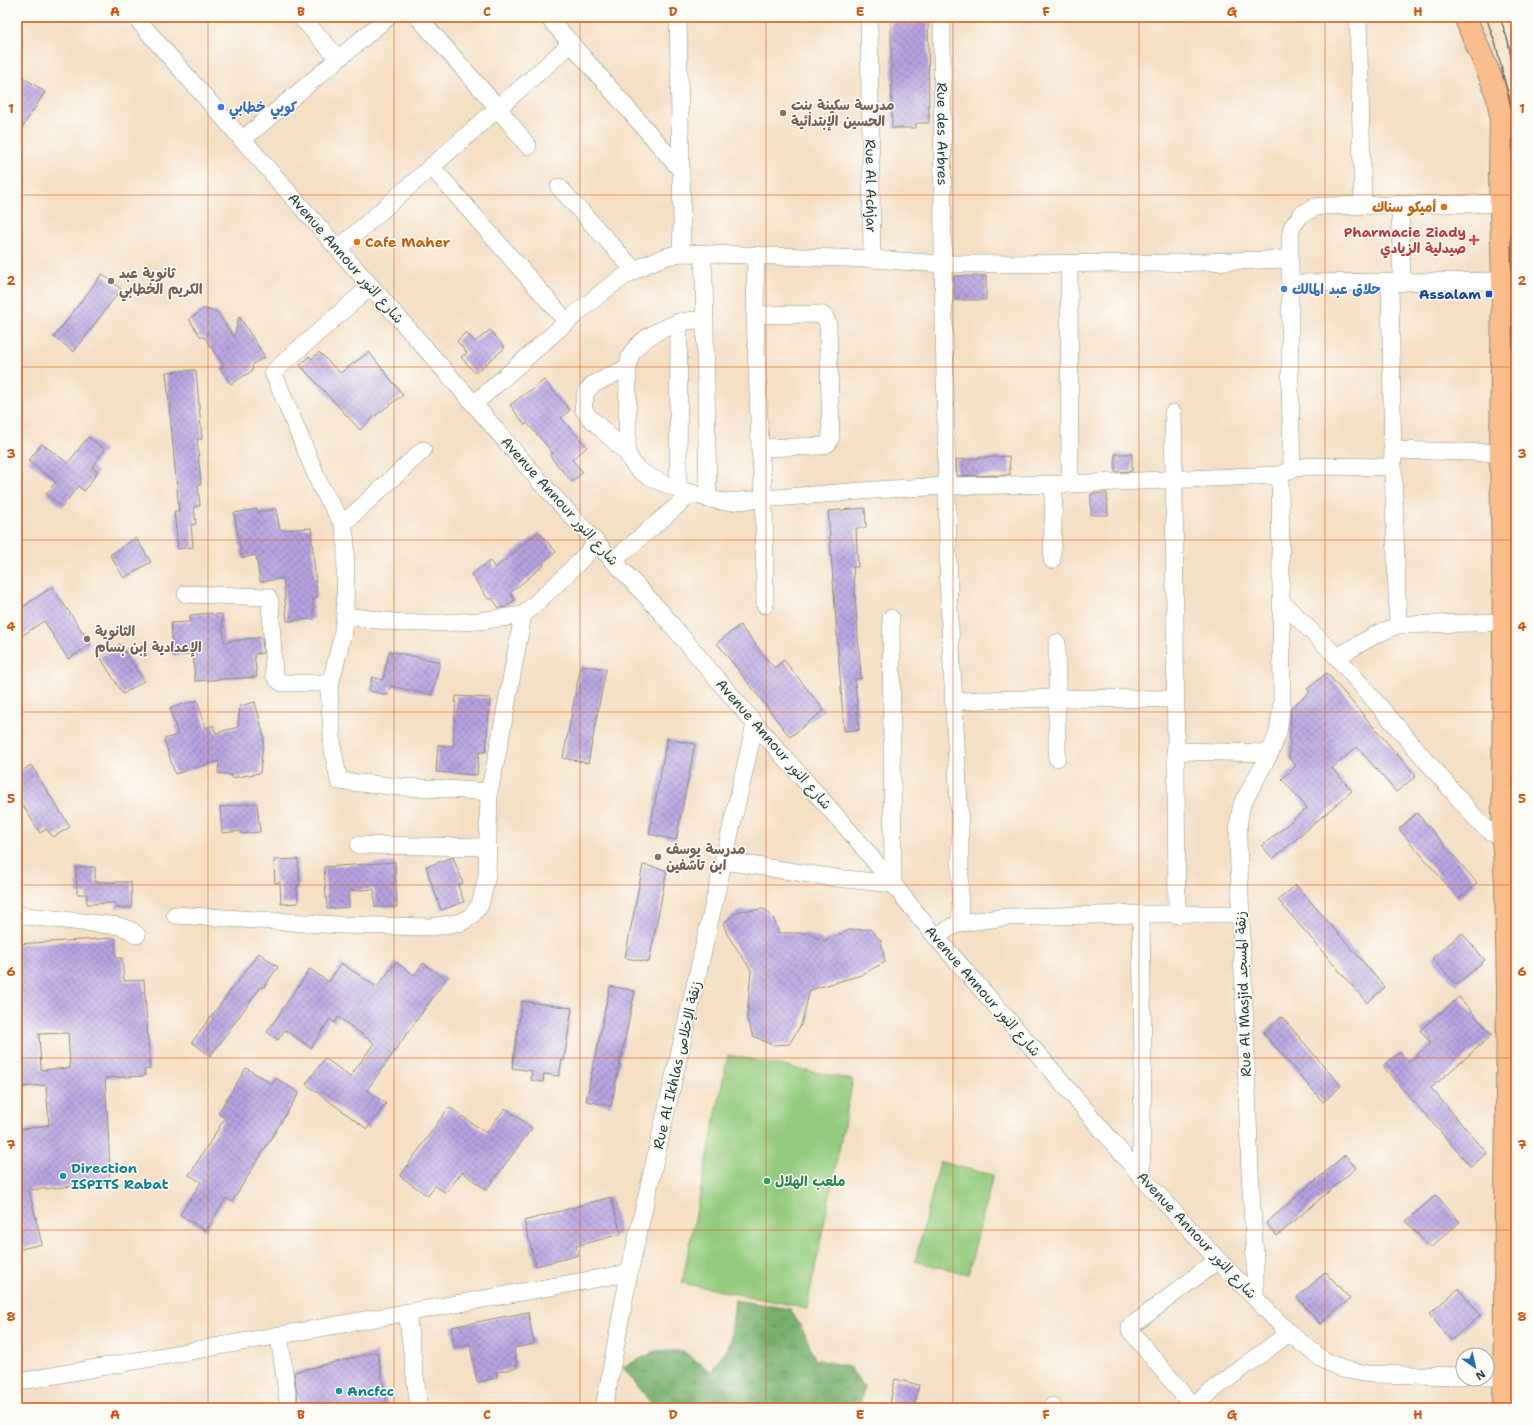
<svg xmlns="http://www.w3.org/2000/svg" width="1533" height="1425" viewBox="0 0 1533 1425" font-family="'Shantell Sans','Playpen Sans Arabic',sans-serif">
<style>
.green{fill:#94cb7e;stroke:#5a8459}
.forest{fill:url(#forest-crowns);stroke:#4b7650}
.building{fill:url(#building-cross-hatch);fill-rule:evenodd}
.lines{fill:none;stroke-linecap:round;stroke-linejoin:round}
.minor-casing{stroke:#8a8e7c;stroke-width:18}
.major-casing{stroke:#8a8e7c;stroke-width:24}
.minor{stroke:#fff;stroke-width:17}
.major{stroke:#f9bc8a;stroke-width:22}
.tram{stroke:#1f3d34;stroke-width:1}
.grid{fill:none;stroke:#d45610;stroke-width:1;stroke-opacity:0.55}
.shop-dot{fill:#3f7fe0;stroke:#fdfcf7;stroke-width:1.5}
.education-dot{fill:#8d6e63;stroke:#fdfcf7;stroke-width:1.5}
.food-dot{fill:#e8710a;stroke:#fdfcf7;stroke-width:1.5}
.health-dot{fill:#e0444e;stroke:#fdfcf7;stroke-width:1.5}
.transit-dot{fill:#1a4fb4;stroke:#fdfcf7;stroke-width:1.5}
.culture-dot{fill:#0f9aa8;stroke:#fdfcf7;stroke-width:1.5}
.leisure-dot{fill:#2e9e5b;stroke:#fdfcf7;stroke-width:1.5}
.labels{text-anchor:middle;stroke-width:3;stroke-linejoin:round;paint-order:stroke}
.education-label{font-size:14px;font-weight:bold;fill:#785e54;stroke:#fdfcf7;text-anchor:start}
.shop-label{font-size:14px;font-weight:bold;fill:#366cbe;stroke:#fdfcf7;text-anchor:start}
.street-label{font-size:14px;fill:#1f3d34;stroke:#fdfcf7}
.food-label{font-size:14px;font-weight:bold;fill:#c56008;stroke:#fdfcf7;text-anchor:end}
.health-label{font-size:14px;font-weight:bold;fill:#be3a42;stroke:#fdfcf7;text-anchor:end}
.transit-label{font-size:14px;font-weight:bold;fill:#164399;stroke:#fdfcf7;text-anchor:end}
.culture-label{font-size:14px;font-weight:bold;fill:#0d838f;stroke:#fdfcf7;text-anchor:start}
.leisure-label{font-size:14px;font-weight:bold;fill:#27864d;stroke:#fdfcf7;text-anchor:start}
.neatline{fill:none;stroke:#d45610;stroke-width:1.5}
.grid-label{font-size:13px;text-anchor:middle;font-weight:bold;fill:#d45610}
</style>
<defs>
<pattern id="forest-crowns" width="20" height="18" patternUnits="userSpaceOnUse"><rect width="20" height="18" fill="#77af6d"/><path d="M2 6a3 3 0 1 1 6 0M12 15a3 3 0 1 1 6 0" fill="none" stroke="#61905a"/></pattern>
<pattern id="building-cross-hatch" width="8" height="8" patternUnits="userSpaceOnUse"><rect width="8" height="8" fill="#b8a2e1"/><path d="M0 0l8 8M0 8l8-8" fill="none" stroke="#9585b7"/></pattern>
</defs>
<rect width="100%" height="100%" fill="#fdfcf7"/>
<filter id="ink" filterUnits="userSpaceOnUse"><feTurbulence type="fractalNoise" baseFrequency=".025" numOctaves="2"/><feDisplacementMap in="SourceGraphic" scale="8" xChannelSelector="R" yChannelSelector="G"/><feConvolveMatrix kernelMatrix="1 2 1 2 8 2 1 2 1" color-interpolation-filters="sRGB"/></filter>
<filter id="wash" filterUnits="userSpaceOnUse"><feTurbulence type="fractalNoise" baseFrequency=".012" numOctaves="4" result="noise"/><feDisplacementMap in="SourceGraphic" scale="16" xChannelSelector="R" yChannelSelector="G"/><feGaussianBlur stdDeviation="0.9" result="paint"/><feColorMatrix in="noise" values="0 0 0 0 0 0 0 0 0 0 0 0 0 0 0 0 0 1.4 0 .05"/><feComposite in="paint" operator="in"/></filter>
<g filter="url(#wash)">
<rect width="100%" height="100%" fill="#f5dfc5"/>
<g class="green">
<path d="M 728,1055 L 853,1080 L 807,1308 L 682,1283 Z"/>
<path d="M 940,1162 L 993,1175 L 968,1274 L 915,1261 Z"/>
</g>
<path class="forest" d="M 735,1300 L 790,1309 L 804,1332 L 815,1359 L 849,1367 L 864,1386 L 860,1408 L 672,1408 L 650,1402 L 623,1367 L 656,1351 L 683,1351 L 711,1372 L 730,1343 Z"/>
<g id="blocks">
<g class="building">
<path d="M 891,17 L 928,17 L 929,123 L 916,123 L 916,128 L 892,128 Z"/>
<path d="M 17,73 L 45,92 L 17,136 Z"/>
<path d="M 102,274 L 121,289 L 74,352 L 54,337 Z"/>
<path d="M 954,276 L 986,276 L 986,300 L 955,300 Z"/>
<path d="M 204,309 L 217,312 L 234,337 L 239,316 L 265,357 L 253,364 L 252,371 L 231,384 L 220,368 L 224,367 L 205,338 L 200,336 L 189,319 Z"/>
<path d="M 490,330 L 505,348 L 475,373 L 461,357 L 467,353 L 457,341 L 466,332 L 475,342 Z"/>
<path d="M 319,352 L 340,373 L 369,352 L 403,395 L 375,416 L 360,430 L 300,365 L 309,356 L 312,359 Z"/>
<path d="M 196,370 L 202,439 L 197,439 L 201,484 L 198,485 L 200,506 L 194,506 L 196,524 L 191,525 L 193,547 L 178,549 L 174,511 L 179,511 L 166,372 Z"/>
<path d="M 544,380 L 570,410 L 561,418 L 587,447 L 572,460 L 583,472 L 572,482 L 550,456 L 553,453 L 527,423 L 525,425 L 510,405 L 530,390 L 531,391 Z"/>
<path d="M 88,437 L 105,450 L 92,467 L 98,472 L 84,491 L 78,486 L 62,507 L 46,494 L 56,482 L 28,461 L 42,444 L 68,463 Z"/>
<path d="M 1115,454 L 1132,454 L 1132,471 L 1115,472 Z"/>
<path d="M 1009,456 L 1010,475 L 957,476 L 956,460 Z"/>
<path d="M 1107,493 L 1108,515 L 1091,515 L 1091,494 Z"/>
<path d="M 865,508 L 866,528 L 856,528 L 858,567 L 853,567 L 861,678 L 855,679 L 859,730 L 844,731 L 828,511 Z"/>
<path d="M 257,509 L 258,512 L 276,509 L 280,530 L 311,528 L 317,598 L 313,598 L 314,619 L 287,621 L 283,578 L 260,582 L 256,555 L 242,558 L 234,513 Z"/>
<path d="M 539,532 L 556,552 L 543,563 L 544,565 L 510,593 L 515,600 L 505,607 L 499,608 L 492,598 L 489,600 L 471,574 L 490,561 L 495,568 Z"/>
<path d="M 136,538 L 151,562 L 124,578 L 110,555 Z"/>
<path d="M 52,587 L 91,644 L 68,659 L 44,621 L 17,639 L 17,611 Z"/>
<path d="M 212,613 L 213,615 L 222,614 L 224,642 L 262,637 L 263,653 L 254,654 L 257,677 L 195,681 L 193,654 L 173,656 L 171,623 L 190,622 L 190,615 Z"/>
<path d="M 740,625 L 774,668 L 784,660 L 824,710 L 790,737 L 717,643 Z"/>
<path d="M 120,644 L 144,681 L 123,694 L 100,657 Z"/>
<path d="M 389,651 L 440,662 L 432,695 L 390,686 L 388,695 L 369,691 L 372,677 L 383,680 Z"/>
<path d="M 581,665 L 606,669 L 588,763 L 563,758 Z"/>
<path d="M 1327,673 L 1416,776 L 1396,792 L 1357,747 L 1332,768 L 1352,791 L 1273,859 L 1262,846 L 1307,808 L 1282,779 L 1296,766 L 1289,758 L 1291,708 L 1310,692 L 1307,689 Z"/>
<path d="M 456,696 L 490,698 L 486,752 L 479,752 L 477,775 L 436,772 L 438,745 L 453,746 Z"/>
<path d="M 197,700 L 206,728 L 213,725 L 216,733 L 238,727 L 240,706 L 255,702 L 264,737 L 260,773 L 232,778 L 231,775 L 218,773 L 219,761 L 175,774 L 164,739 L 178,735 L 170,708 Z"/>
<path d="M 667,739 L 695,744 L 676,840 L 649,834 Z"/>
<path d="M 31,765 L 70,827 L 53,837 L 47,829 L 40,833 L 17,796 L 17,774 Z"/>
<path d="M 257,803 L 260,832 L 241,834 L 241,831 L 222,833 L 220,807 Z"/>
<path d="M 1417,813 L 1477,883 L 1459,899 L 1399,829 Z"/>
<path d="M 453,857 L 463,883 L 458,885 L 464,902 L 441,910 L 426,867 Z"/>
<path d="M 298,859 L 300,885 L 297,885 L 298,903 L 281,904 L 280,882 L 275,883 L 274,860 Z"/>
<path d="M 395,862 L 397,907 L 375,907 L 374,889 L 348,891 L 349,907 L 327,909 L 324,867 Z"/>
<path d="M 643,865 L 667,870 L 649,962 L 625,958 Z"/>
<path d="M 76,867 L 95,867 L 95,882 L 131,882 L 132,908 L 116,908 L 116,903 L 87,904 L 87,894 L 77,894 Z"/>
<path d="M 1296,885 L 1385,987 L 1367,1003 L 1278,900 Z"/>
<path d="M 764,909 L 773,917 L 779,933 L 808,933 L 824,941 L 850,930 L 870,929 L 881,941 L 885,962 L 861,975 L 810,990 L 801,1025 L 789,1044 L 772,1045 L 753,1036 L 747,1019 L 751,970 L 727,934 L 723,923 L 739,911 Z"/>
<path d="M 1462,933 L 1485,960 L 1456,985 L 1432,958 Z"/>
<path d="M 115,938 L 116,958 L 122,958 L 124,981 L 144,980 L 150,1069 L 144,1070 L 145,1076 L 105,1078 L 109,1147 L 110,1183 L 29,1190 L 42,1244 L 17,1250 L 17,1130 L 49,1125 L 46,1085 L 17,1087 L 17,1037 L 23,1036 L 21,1009 L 17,1010 L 17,944 ZM 68,1033 L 70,1068 L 41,1070 L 39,1034 Z"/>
<path d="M 259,953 L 278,967 L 263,988 L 261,987 L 210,1056 L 192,1042 Z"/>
<path d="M 396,962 L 414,975 L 423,963 L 446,979 L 367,1090 L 386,1104 L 367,1129 L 306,1084 L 325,1058 L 350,1077 L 374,1043 L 338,1017 L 335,1023 L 330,1019 L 311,1048 L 285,1030 L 278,1040 L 267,1032 L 310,969 L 329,982 L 341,963 L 377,987 Z"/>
<path d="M 610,986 L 635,991 L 611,1106 L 586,1101 Z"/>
<path d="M 1459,997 L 1492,1035 L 1431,1088 L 1487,1153 L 1471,1167 L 1383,1066 L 1400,1052 L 1409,1062 L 1431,1043 L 1420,1030 Z"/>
<path d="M 522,1001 L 572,1008 L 564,1060 L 562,1060 L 559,1076 L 544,1074 L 543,1082 L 531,1080 L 532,1071 L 512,1068 Z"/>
<path d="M 1282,1017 L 1341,1086 L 1323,1102 L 1263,1033 Z"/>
<path d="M 246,1068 L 272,1084 L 276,1078 L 299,1093 L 232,1202 L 226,1198 L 206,1231 L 180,1215 L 201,1182 L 189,1175 L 225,1118 L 218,1113 Z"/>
<path d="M 449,1107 L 486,1133 L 505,1108 L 532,1128 L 486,1190 L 462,1172 L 446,1193 L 435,1186 L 428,1196 L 400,1176 Z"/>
<path d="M 1345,1155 L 1356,1168 L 1277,1236 L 1266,1223 Z"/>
<path d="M 1436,1195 L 1460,1222 L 1430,1248 L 1406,1221 Z"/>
<path d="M 611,1197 L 621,1234 L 576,1246 L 579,1255 L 536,1266 L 524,1221 Z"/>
<path d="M 1326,1272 L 1350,1299 L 1320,1324 L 1297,1297 Z"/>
<path d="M 1458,1289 L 1481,1315 L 1451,1340 L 1429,1314 Z"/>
<path d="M 528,1312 L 534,1344 L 514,1348 L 517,1368 L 496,1372 L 497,1378 L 477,1382 L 470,1344 L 455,1347 L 451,1327 Z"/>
<path d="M 377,1352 L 388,1408 L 299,1408 L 294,1372 Z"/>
<path d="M 895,1379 L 919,1385 L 913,1408 L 889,1408 Z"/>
</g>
</g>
</g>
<g filter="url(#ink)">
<use href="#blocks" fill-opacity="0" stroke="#8a8e7c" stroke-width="1"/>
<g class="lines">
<g class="minor-casing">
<g id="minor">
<path d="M 135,17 L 474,404 L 542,484 L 660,611 L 755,724 L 858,841 L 935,936 L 1056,1075 L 1141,1176 L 1218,1260 L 1289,1333 L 1322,1359 L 1342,1369 L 1369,1374 L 1463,1376"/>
<path d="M 301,17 L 338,58"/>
<path d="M 418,17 L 498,108 L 528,146"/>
<path d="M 548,17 L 681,170"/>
<path d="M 678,17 L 682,221 L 681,253"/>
<path id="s1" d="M 869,17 L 872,259"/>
<path id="s2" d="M 942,17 L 943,264 L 949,607 L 960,825 L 960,923"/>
<path d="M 1358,17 L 1363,205"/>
<path d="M 242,140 L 388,17"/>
<path d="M 431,166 L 567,322"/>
<path d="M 559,187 L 634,270"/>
<path d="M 1400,204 L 1402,283"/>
<path d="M 338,249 L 572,43"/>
<path d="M 702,253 L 704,276 L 708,499"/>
<path d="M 1069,263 L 1070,484"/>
<path d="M 1290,283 L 1503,281"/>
<path d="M 371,286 L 273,372 L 321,487 L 343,524 L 346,542 L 345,616 L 342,637 L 329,689 L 333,751 L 339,781 L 401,787 L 447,789 L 489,792"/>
<path d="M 755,315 L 818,314 C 825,314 826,319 828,325 L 831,437 L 828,443 L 823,446 L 760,448 L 755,315 L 756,256"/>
<path d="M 679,322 C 662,329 637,339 630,357 C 629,360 629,364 628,367 L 627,453 C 630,459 633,466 639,470 C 657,484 703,498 725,502 L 874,490 L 947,486 L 1070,484 L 1280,475"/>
<path d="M 474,404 C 500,381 526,358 552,335 C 590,302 629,263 681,253 L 872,259 L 943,264 L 1172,263 L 1289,259"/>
<path d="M 1173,413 L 1174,479 L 1177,915"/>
<path d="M 760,448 L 764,499 L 765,605"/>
<path d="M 1393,450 L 1501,453"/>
<path d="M 627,453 L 588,416 L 583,408 L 586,392 L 592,385 L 628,367"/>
<path d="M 1292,469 L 1309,466 L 1393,467"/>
<path d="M 678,488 L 679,322 L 705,319"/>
<path d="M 343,524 L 423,450"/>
<path d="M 1052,560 L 1054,485"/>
<path d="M 613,561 L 692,493"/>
<path d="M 186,594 L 268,597 L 270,601 L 274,674 L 278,680 L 282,683 L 330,683"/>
<path d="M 1282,602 L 1337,657 L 1479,822 C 1490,833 1501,837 1516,840"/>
<path d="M 345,616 L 403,623 L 440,623 L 479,621 L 523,615 L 562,579 L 597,543"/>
<path d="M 1398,625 L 1504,622"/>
<path d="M 1057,643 L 1057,758"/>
<path d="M 1337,657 L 1375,635 L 1398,625 L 1393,467 L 1390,283"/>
<path d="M 954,701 L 1058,698 L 1175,699"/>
<path d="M 1175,751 L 1270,753"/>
<path d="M 359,845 L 488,847"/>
<path d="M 724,861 L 836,878 L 893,884 L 891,618"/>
<path d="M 17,915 L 119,926 L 130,930 L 137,935"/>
<path d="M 175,915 L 338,925 L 432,927 L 462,922 L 471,916 L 480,905 L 487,876 L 489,792 L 497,756 L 523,615"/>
<path d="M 935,936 L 960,923 L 1007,917 L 1141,914 L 1240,914"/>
<path d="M 1141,1176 L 1143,1064 L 1141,914"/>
<path d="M 1255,1296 L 1255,1259 L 1250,1172 L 1238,839 L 1239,819 L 1242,804 L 1270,753 L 1278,733 L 1282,702 L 1280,475 L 1292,469 L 1290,383 L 1290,238 L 1292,227 L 1301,215 L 1315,207 L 1324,206 L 1516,203"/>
<path d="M 407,1312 L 419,1408"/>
<path d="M 279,1335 L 289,1408"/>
<path d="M 1487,1377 L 1516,1378"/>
<path d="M 17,1382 L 629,1273"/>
<path d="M 1052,1406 L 1053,1408"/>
<path d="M 604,1408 L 629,1273 L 755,724"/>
<path d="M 1189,1408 L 1289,1333"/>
<path d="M 1194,1408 L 1130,1330 L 1130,1327 L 1218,1260"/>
</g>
</g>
<g class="major-casing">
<path id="major" d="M 1465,17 L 1491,78 L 1498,98 L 1501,116 L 1500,175 L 1503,281 L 1501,453 L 1504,622 L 1503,838 L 1506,883 L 1508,993 L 1504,1408"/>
</g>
<use href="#minor" class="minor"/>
<use href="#major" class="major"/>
<g class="tram">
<path d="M 1486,17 L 1496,45 L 1512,111 L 1514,174 L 1511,232 L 1516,579"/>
<path d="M 1500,17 L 1508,41 L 1516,85"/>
<path d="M 1516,660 L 1512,839 L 1516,880"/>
</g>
</g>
</g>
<path class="grid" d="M 208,17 L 208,1408M 394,17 L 394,1408M 580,17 L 580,1408M 766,17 L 766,1408M 953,17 L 953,1408M 1139,17 L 1139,1408M 1325,17 L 1325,1408M 17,195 L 1516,195M 17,367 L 1516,367M 17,540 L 1516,540M 17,712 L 1516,712M 17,885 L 1516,885M 17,1058 L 1516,1058M 17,1230 L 1516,1230"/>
<g class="shop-dot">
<circle cx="221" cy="107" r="4"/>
<circle cx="1284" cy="289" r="4"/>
</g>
<g class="education-dot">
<circle cx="783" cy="113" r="4"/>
<circle cx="111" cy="281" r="4"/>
<circle cx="87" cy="639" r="4"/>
<circle cx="658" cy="857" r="4"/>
</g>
<g class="food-dot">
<circle cx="1444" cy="207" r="4"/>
<circle cx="357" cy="242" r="4"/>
</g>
<path class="health-dot" d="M1472 234h4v4h4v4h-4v4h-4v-4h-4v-4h4z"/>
<rect class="transit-dot" x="1485" y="290" width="8" height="8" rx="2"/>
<g class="culture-dot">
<circle cx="63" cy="1176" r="4"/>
<circle cx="339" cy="1391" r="4"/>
</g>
<circle class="leisure-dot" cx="767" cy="1181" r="4"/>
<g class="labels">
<g class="education-label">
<text x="791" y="110">مدرسة سكينة بنت<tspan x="791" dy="16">الحسين الإبتدائية</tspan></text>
<text x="119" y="278">ثانوية عبد<tspan x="119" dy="16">الكريم الخطابي</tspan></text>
<text x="95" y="636">الثانوية<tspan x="95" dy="16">الإعدادية إبن بسام</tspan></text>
<text x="666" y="854">مدرسة يوسف<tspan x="666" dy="16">ابن تاشفين</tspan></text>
</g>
<g class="shop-label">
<text x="229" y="112">كوبي خطابي</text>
<text x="1292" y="294">حلاق عبد المالك</text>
</g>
<g class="street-label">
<text dy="5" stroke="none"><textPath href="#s2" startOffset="117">Rue des Arbres</textPath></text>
<text dy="5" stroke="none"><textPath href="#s1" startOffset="169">Rue Al Achjar</textPath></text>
<text transform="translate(346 258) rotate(49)" y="5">Avenue Annour شارع النور</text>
<text transform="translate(560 501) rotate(48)" y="5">Avenue Annour شارع النور</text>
<text transform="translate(774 744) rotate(49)" y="5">Avenue Annour شارع النور</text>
<text transform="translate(983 991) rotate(49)" y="5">Avenue Annour شارع النور</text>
<text transform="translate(1243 994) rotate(-92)" y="5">Rue Al Masjid زنقة المسجد</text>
<text transform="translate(677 1065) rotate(-77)" y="5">Rue Al Ikhlas زنقة الإخلاص</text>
<text transform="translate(1197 1235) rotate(47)" y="5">Avenue Annour شارع النور</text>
</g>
<g class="food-label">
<text x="1436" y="212">أميكو سناك</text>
<text x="365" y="247" text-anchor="start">Cafe Maher</text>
</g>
<g class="health-label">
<text x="1466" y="237">Pharmacie Ziady<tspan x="1466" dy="16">صيدلية الزيادي</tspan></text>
</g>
<g class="transit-label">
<text x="1481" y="299">Assalam</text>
</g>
<g class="culture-label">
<text x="71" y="1173">Direction<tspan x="71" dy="16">ISPITS Rabat</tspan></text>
<text x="347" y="1396">Ancfcc</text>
</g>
<g class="leisure-label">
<text x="775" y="1186">ملعب الهلال</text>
</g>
</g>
<rect width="1533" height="1425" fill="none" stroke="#fdfcf7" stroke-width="44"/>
<g transform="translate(1475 1367) rotate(146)"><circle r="19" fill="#fdfcf7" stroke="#a4b0a9"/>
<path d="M0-3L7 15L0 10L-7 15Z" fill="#1f6fb2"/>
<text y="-6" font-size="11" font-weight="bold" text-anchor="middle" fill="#1f3d34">N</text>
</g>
<rect x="22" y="22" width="1489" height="1381" class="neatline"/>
<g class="grid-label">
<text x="115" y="16">A</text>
<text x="301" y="16">B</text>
<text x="487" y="16">C</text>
<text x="673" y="16">D</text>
<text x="860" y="16">E</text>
<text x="1046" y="16">F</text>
<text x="1232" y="16">G</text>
<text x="1418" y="16">H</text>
<text x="11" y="113">1</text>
<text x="1522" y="113">1</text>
<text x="11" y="285">2</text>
<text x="1522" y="285">2</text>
<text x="11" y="458">3</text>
<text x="1522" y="458">3</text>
<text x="11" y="631">4</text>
<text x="1522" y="631">4</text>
<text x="11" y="803">5</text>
<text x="1522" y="803">5</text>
<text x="11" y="976">6</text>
<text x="1522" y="976">6</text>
<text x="11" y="1149">7</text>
<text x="1522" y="1149">7</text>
<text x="11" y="1321">8</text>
<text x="1522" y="1321">8</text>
<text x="115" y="1419">A</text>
<text x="301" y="1419">B</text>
<text x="487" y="1419">C</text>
<text x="673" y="1419">D</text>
<text x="860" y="1419">E</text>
<text x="1046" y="1419">F</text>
<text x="1232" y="1419">G</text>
<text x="1418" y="1419">H</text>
</g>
</svg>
